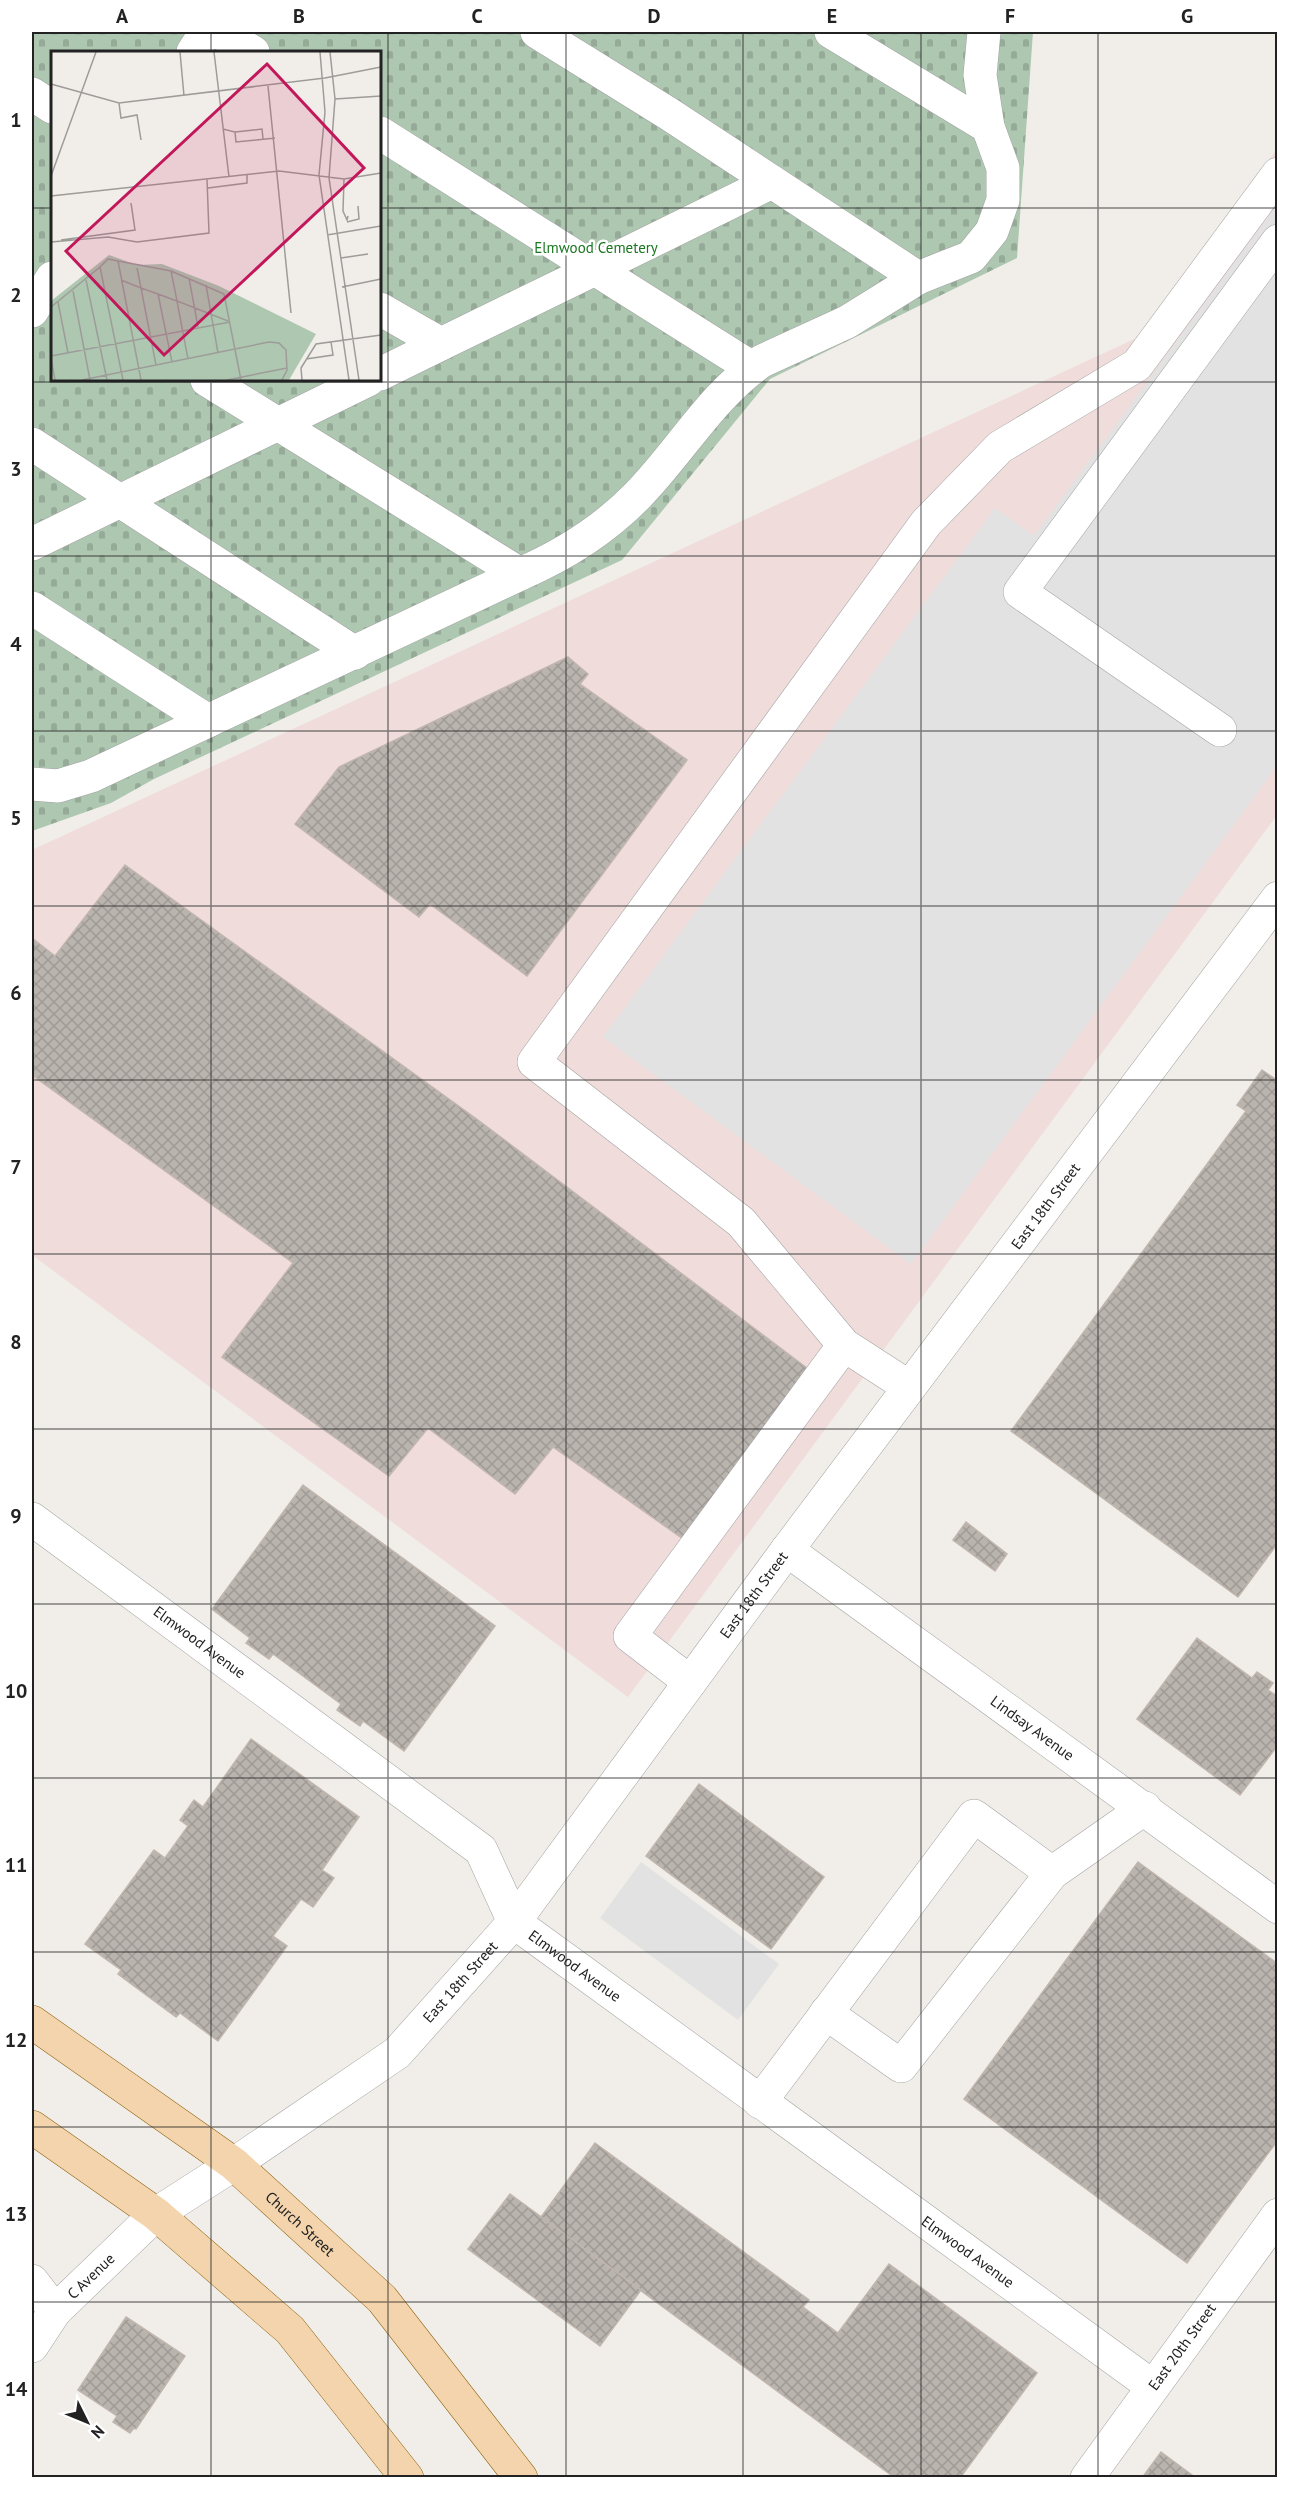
<svg xmlns="http://www.w3.org/2000/svg" width="1309" height="2509" viewBox="0 0 1309 2509" font-family="'PT Sans',sans-serif">
<style>
.commercial{fill:#efdcdb}
.cemetery{fill:url(#cemetery-stones);fill-rule:evenodd}
.parking{fill:#e2e2e2}
.building{fill:url(#building-cross-hatch);stroke:#c1b6ad;stroke-width:1.5}
.lines{fill:none;stroke-linecap:round;stroke-linejoin:round}
.minor-casing{stroke:#a3a3a3;stroke-width:34}
.major-casing{stroke:#8e6411;stroke-width:34}
.minor{stroke:#fff;stroke-width:33}
.major{stroke:#f3d4ad;stroke-width:33}
.grid{fill:none;stroke:#222;stroke-width:1.5;stroke-opacity:0.55}
.labels{text-anchor:middle;stroke-width:5;stroke-linejoin:round;paint-order:stroke}
.park-label{font-size:15px;fill:#197720;stroke:#fff}
.street-label{font-size:15px;fill:#222;stroke:#fff}
.inset-road{fill:none;stroke:#9e9c99;stroke-width:1.5}
.view{fill:#c2185b;fill-opacity:0.15;stroke:#c2185b;stroke-width:3}
.inset-edge{fill:none;stroke:#222;stroke-width:3}
.neatline{fill:none;stroke:#222;stroke-width:2}
.grid-label{font-size:20px;text-anchor:middle;font-weight:bold;fill:#222}
</style>
<defs>
<pattern id="cemetery-stones" width="16" height="16" patternUnits="userSpaceOnUse" patternTransform="scale(1.5)"><rect width="16" height="16" fill="#adc7b1"/><path d="M2 7V4a2 2 0 0 1 4 0v3zM10 15v-3a2 2 0 0 1 4 0v3z" fill="#95ab98"/></pattern>
<pattern id="building-cross-hatch" width="8" height="8" patternUnits="userSpaceOnUse" patternTransform="scale(1.5)"><rect width="8" height="8" fill="#bab4af"/><path d="M0 0l8 8M0 8l8-8" fill="none" stroke="#a09a96"/></pattern>
</defs>
<rect width="100%" height="100%" fill="#f1eee9"/>
<path class="commercial" d="M 1277,149 L 1277,815 L 628,1697 L 32,1255 L 32,850 L 1143,335 Z"/>
<path class="cemetery" d="M 32,32 L 1033,32 L 1017,258 L 770,379 L 622,560 L 154,779 L 111,803 L 32,831 ZM 52,52 L 380,52 L 380,380 L 52,380 Z"/>
<g class="parking">
<path d="M 1277,205 L 1277,766 L 911,1264 L 603,1037 L 995,508 L 1034,536 Z"/>
<path d="M 641,1862 L 779,1964 L 738,2020 L 600,1918 Z"/>
</g>
<g class="building">
<path d="M 568,657 L 588,674 L 580,684 L 687,760 L 527,976 L 430,904 L 419,917 L 295,824 L 339,767 Z"/>
<path d="M 125,865 L 478,1120 L 808,1369 L 686,1541 L 553,1447 L 515,1494 L 428,1428 L 389,1476 L 222,1357 L 293,1263 L 32,1075 L 32,938 L 55,956 Z"/>
<path d="M 1262,1070 L 1278,1081 L 1278,1543 L 1238,1597 L 1011,1431 L 1246,1111 L 1237,1105 Z"/>
<path d="M 303,1485 L 495,1626 L 404,1751 L 363,1721 L 360,1726 L 337,1710 L 341,1704 L 273,1654 L 269,1659 L 246,1643 L 250,1638 L 212,1609 Z"/>
<path d="M 966,1522 L 1007,1554 L 995,1571 L 953,1540 Z"/>
<path d="M 1197,1638 L 1252,1678 L 1257,1672 L 1273,1683 L 1268,1690 L 1278,1697 L 1278,1745 L 1240,1795 L 1137,1719 Z"/>
<path d="M 251,1739 L 359,1817 L 322,1870 L 334,1878 L 313,1907 L 301,1899 L 273,1936 L 287,1946 L 218,2041 L 180,2013 L 176,2017 L 118,1974 L 121,1970 L 85,1944 L 154,1850 L 165,1858 L 188,1826 L 180,1820 L 194,1800 L 203,1807 Z"/>
<path d="M 699,1784 L 824,1877 L 771,1949 L 646,1856 Z"/>
<path d="M 1138,1862 L 1278,1964 L 1278,2140 L 1187,2263 L 964,2099 Z"/>
<path d="M 595,2143 L 809,2300 L 803,2307 L 838,2333 L 889,2264 L 1037,2373 L 960,2478 L 895,2478 L 541,2217 Z"/>
<path d="M 510,2194 L 641,2290 L 600,2346 L 468,2249 Z"/>
<path d="M 126,2317 L 185,2356 L 136,2429 L 134,2428 L 130,2433 L 113,2422 L 117,2416 L 78,2390 Z"/>
<path d="M 1161,2452 L 1196,2478 L 1142,2478 Z"/>
</g>
<g class="lines">
<g class="minor-casing">
<g id="minor">
<path d="M 219,32 L 253,52"/>
<path d="M 537,32 L 669,114 L 918,278 L 971,257 L 992,231 L 1003,200 L 1003,168 L 988,127 L 831,32"/>
<path d="M 984,32 L 980,75 L 988,127"/>
<path d="M 193,52 L 206,32"/>
<path d="M 32,94 L 52,107"/>
<path d="M 380,133 L 595,269 L 772,182"/>
<path d="M 380,309 L 441,344 L 595,269 L 752,368"/>
<path d="M 32,311 L 52,278"/>
<path d="M 380,374 L 441,344"/>
<path d="M 207,380 L 278,424 L 368,380"/>
<path d="M 32,444 L 355,653"/>
<path d="M 32,544 L 278,424 L 520,574 C 564,555 604,530 638,495 C 681,451 711,396 762,361 L 847,322 L 918,278"/>
<path d="M 32,608 L 208,721"/>
<path d="M 1220,730 L 1020,592 L 1278,241"/>
<path d="M 32,784 L 58,786 L 91,776 L 520,574"/>
<path d="M 909,1387 L 844,1345 L 741,1222 L 534,1062 L 926,523 L 1000,447 L 1137,365 L 1278,174"/>
<path id="s1" d="M 32,1519 L 481,1850 L 514,1922 L 1152,2386"/>
<path id="s2" d="M 787,1550 L 1278,1907"/>
<path d="M 690,1682 L 630,1636 L 844,1345"/>
<path d="M 826,2013 L 901,2066 L 1052,1873"/>
<path d="M 760,2102 L 974,1816 L 1052,1873 L 1145,1808"/>
<path d="M 32,2281 L 55,2311"/>
<path id="s3" d="M 32,2346 L 55,2311 L 156,2214 L 234,2164 L 397,2053 L 514,1922 L 787,1550 L 1278,898"/>
<path id="s4" d="M 1087,2478 L 1278,2215"/>
</g>
</g>
<g class="major-casing">
<g id="major">
<path id="s5" d="M 32,2022 L 234,2164 L 382,2299 L 521,2478"/>
<path d="M 32,2127 L 156,2214 L 290,2330 L 407,2478"/>
</g>
</g>
<use href="#minor" class="minor"/>
<use href="#major" class="major"/>
</g>
<path class="grid" d="M 211,32 L 211,52M 388,32 L 388,2478M 566,32 L 566,2478M 743,32 L 743,2478M 921,32 L 921,2478M 1098,32 L 1098,2478M 32,208 L 52,208M 380,208 L 1278,208M 211,380 L 211,2478M 32,382 L 1278,382M 32,556 L 1278,556M 32,731 L 1278,731M 32,906 L 1278,906M 32,1080 L 1278,1080M 32,1254 L 1278,1254M 32,1429 L 1278,1429M 32,1604 L 1278,1604M 32,1778 L 1278,1778M 32,1952 L 1278,1952M 32,2127 L 1278,2127M 32,2302 L 1278,2302"/>
<g class="labels">
<g class="park-label">
<text x="596" y="253">Elmwood Cemetery</text>
</g>
<g class="street-label">
<text dy="5" stroke="none"><textPath href="#s3" startOffset="1539">East 18th Street</textPath></text>
<text dy="5" stroke="none"><textPath href="#s3" startOffset="1053">East 18th Street</textPath></text>
<text dy="5" stroke="none"><textPath href="#s1" startOffset="208">Elmwood Avenue</textPath></text>
<text dy="5" stroke="none"><textPath href="#s2" startOffset="303">Lindsay Avenue</textPath></text>
<text dy="5" stroke="none"><textPath href="#s1" startOffset="712">Elmwood Avenue</textPath></text>
<text dy="5" stroke="none"><textPath href="#s3" startOffset="567">East 18th Street</textPath></text>
<text dy="5" stroke="none"><textPath href="#s5" startOffset="336">Church Street</textPath></text>
<text dy="5" stroke="none"><textPath href="#s1" startOffset="1198">Elmwood Avenue</textPath></text>
<text dy="5" stroke="none"><textPath href="#s3" startOffset="92">C Avenue</textPath></text>
<text dy="5" stroke="none"><textPath href="#s4" startOffset="162">East 20th Street</textPath></text>
</g>
</g>
<g transform="translate(51 51)">
<rect width="330" height="330" fill="#f1eee9"/>
<path d="M 58,204 L 86,214 L 111,213 L 168,235 L 265,283 L 238,329 L 0,329 L 0,250 Z" fill="#adc7b1"/>
<path class="inset-road" d="M 129,1 L 133,45M 163,1 L 178,126M 269,1 L 274,61 L 268,124 L 298,329M 279,1 L 284,48 L 278,127 L 308,329M 0,33 L 68,52 L 274,27 L 330,16M 217,35 L 240,262M 284,48 L 330,45M 68,52 L 70,67 L 86,64 L 90,89M 172,78 L 184,81 L 185,91 L 224,87M 184,81 L 211,78 L 212,88M 0,125 L 45,1M 293,128 L 292,160 L 296,169 L 297,165M 157,137 L 196,132 L 196,124M 0,145 L 228,120 L 293,128 L 330,122M 296,171 L 308,168 L 307,155M 276,184 L 330,175M 10,189 L 84,179 L 80,152M 0,191 L 57,186 L 86,191 L 158,182 L 156,128M 290,207 L 317,203M 67,210 L 120,220 L 126,250 L 177,270M 86,217 L 90,237 L 107,243 L 121,311M 120,220 L 173,243 L 190,329M 138,227 L 147,276M 35,229 L 56,329M 70,229 L 90,237 L 105,314M 155,234 L 167,302M 291,236 L 330,228M 22,240 L 39,329M 107,243 L 126,250 L 137,308M 7,251 L 17,302M 0,256 L 49,216M 0,305 L 179,271M 0,308 L 4,329M 255,308 L 282,304 L 280,291M 31,329 L 218,291 L 228,292 L 235,299 L 236,319 L 231,329M 72,329 L 49,216 L 57,208 L 67,210 L 90,329M 176,329 L 236,317M 251,329 L 250,317 L 265,293 L 330,284"/>
<path class="view" d="M 216,13 L 313,117 L 113,304 L 15,200 Z"/>
<rect width="330" height="330" class="inset-edge"/>
</g>
<rect width="1309" height="2509" fill="none" stroke="#ffffff" stroke-width="66"/>
<g transform="translate(87 2422) rotate(133)" stroke="#ffffff" stroke-width="4.5" paint-order="stroke">
<path d="M0-4.5L10 22L0 15L-10 22Z" fill="#222222"/>
<text y="-9" font-size="16" font-weight="bold" text-anchor="middle" fill="#222222">N</text>
</g>
<rect x="33" y="33" width="1243" height="2443" class="neatline"/>
<g class="grid-label">
<text x="122" y="23">A</text>
<text x="299" y="23">B</text>
<text x="477" y="23">C</text>
<text x="654" y="23">D</text>
<text x="832" y="23">E</text>
<text x="1010" y="23">F</text>
<text x="1187" y="23">G</text>
<text x="16" y="127">1</text>
<text x="16" y="302">2</text>
<text x="16" y="476">3</text>
<text x="16" y="651">4</text>
<text x="16" y="825">5</text>
<text x="16" y="1000">6</text>
<text x="16" y="1174">7</text>
<text x="16" y="1349">8</text>
<text x="16" y="1523">9</text>
<text x="16" y="1698">10</text>
<text x="16" y="1872">11</text>
<text x="16" y="2047">12</text>
<text x="16" y="2221">13</text>
<text x="16" y="2396">14</text>
</g>
</svg>
